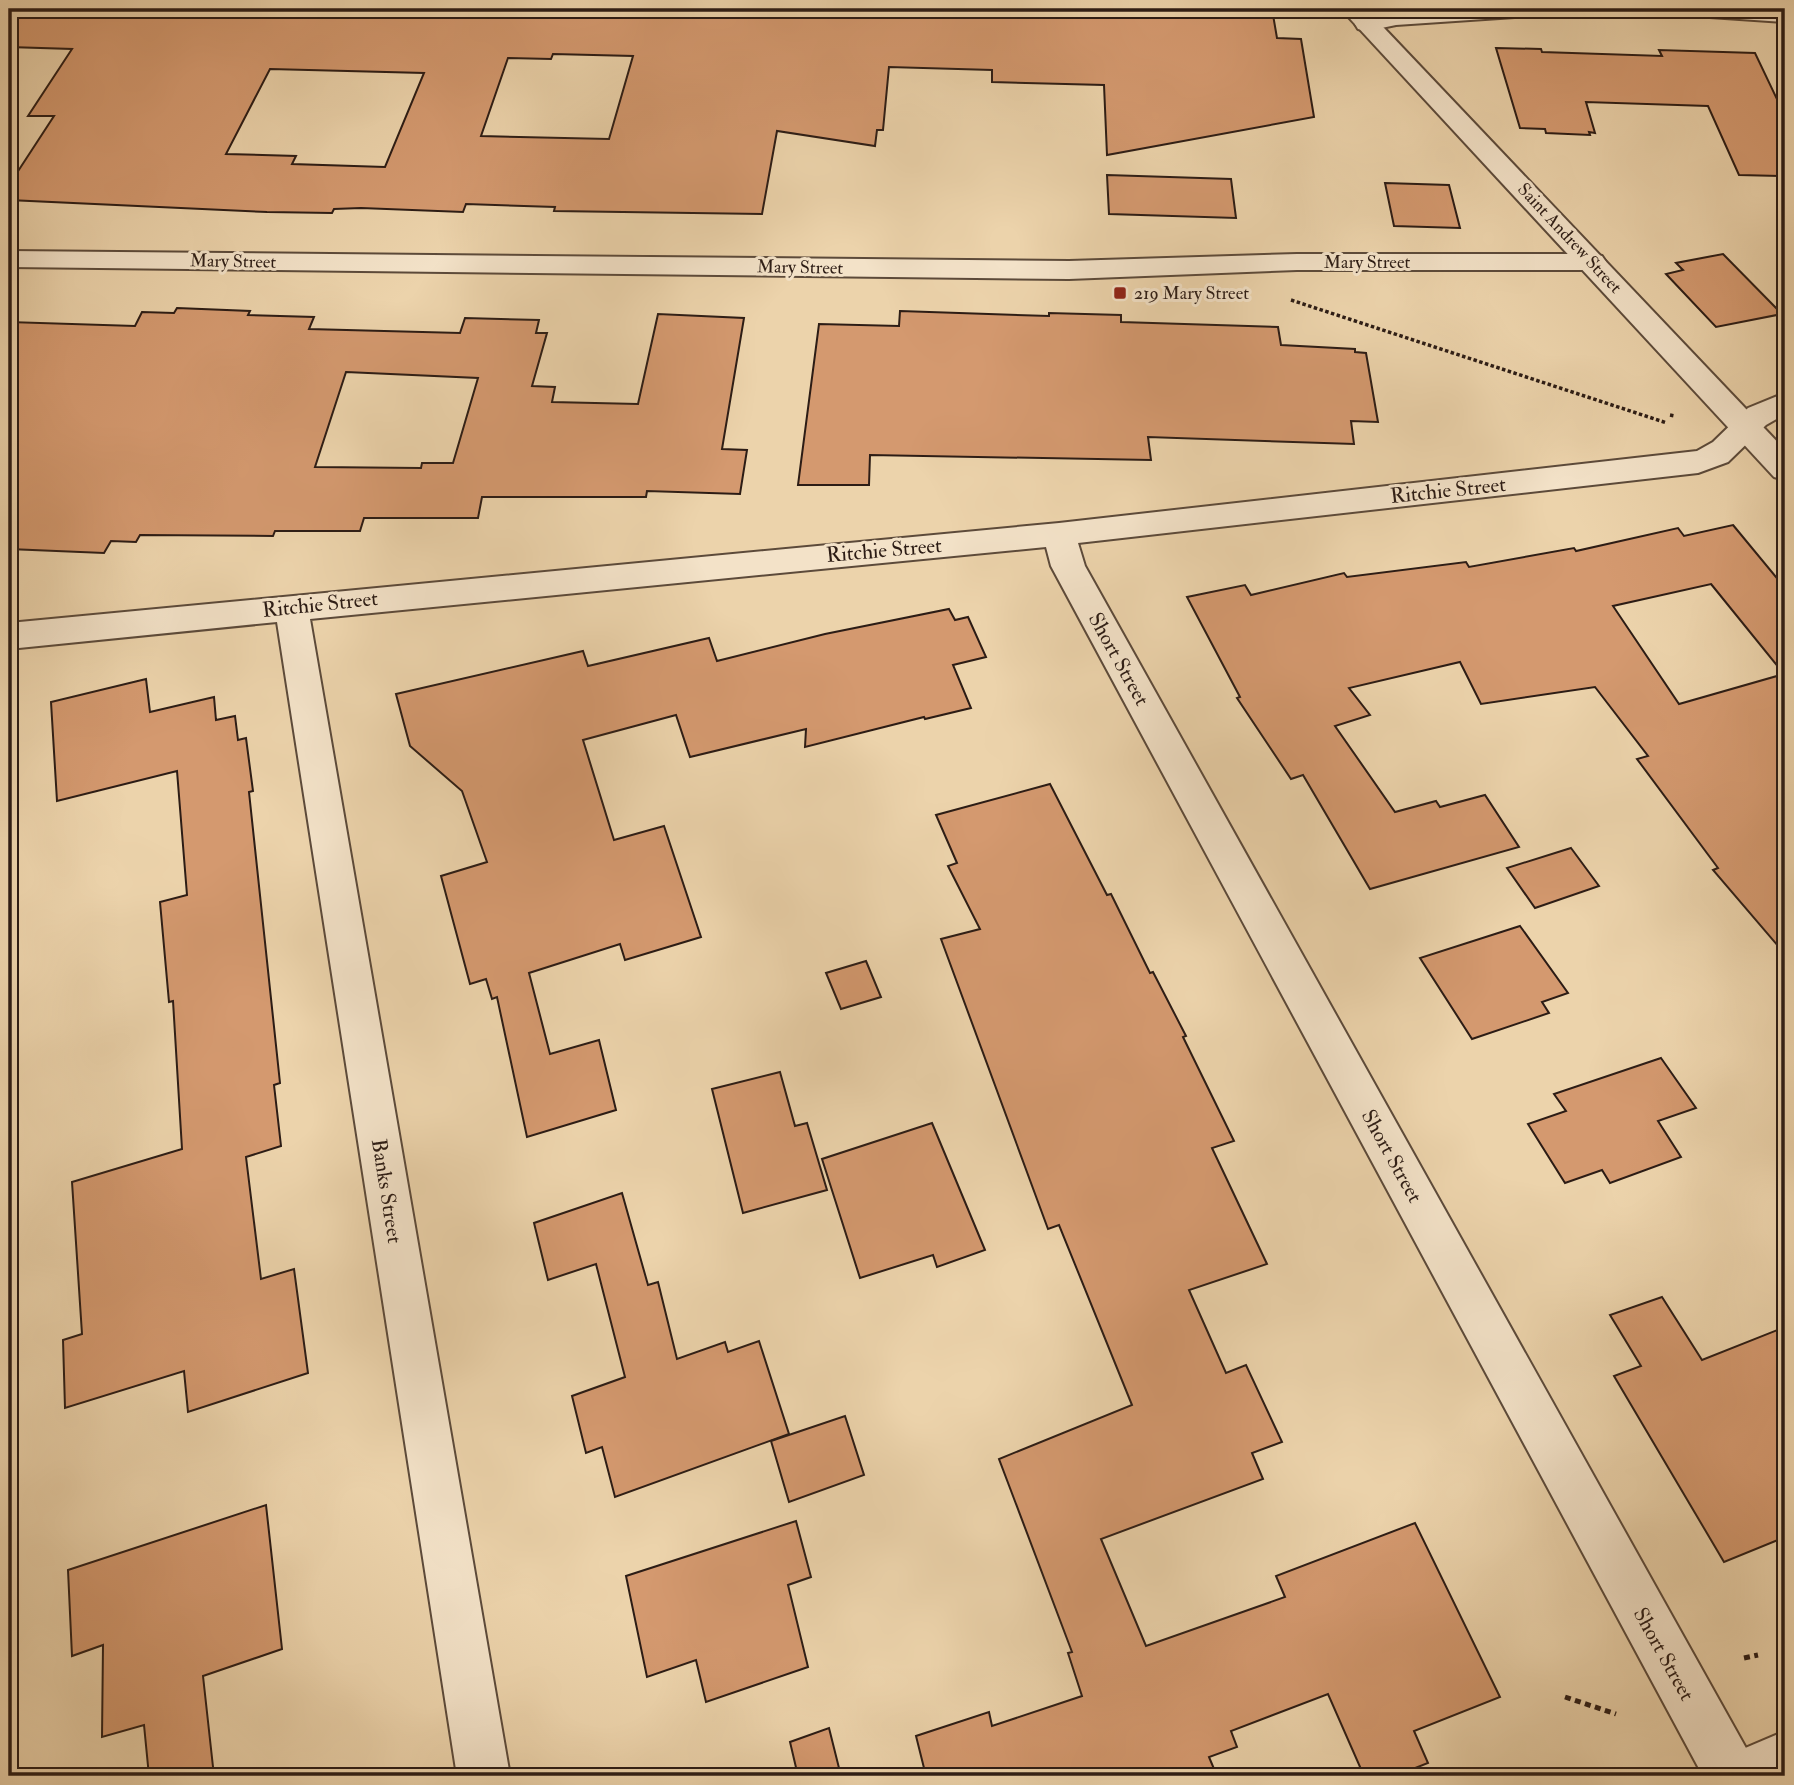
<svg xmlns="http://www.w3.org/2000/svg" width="1794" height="1785" viewBox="0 0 1794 1785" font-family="'IM FELL Double Pica',serif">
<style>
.building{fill:#d4996f;stroke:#2c1c15;stroke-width:2;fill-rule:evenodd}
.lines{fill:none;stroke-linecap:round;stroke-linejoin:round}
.minor-casing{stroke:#5c4a3a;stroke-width:4}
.tertiary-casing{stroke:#5c4a3a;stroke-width:4}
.path-far1{stroke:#2c1c15;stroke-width:3.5;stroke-dasharray:3.5 2.5;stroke-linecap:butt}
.path{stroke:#2c1c15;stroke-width:5;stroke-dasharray:6 4.5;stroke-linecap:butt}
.minor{fill:#f3e2c8;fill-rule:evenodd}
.tertiary{fill:#f3e2c8;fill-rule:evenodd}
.poi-dot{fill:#8f2418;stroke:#f3e2c8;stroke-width:2.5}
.labels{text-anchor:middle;stroke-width:6;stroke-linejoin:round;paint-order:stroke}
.far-street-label{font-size:18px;fill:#2c1c15;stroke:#f3e2c8}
.far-poi-label{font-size:18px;fill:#2c1c15;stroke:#f3e2c8;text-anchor:start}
.street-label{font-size:21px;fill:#2c1c15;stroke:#f3e2c8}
</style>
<rect width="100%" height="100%" fill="#ecd3ab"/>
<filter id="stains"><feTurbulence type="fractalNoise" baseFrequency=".00286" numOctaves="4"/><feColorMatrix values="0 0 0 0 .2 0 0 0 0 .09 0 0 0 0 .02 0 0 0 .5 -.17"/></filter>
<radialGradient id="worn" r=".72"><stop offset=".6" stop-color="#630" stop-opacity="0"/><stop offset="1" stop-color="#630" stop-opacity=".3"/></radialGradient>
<g class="building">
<path d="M 9,9 L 504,9 L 502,14 L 591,16 L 593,9 L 1272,9 L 1277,38 L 1301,39 L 1314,117 L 1107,155 L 1104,85 L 992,82 L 992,70 L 889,67 L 883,130 L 877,130 L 875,146 L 777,131 L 762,214 L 554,211 L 555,207 L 466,204 L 463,212 L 361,208 L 334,209 L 332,213 L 267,212 L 9,200 L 9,185 L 54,116 L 28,116 L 72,49 L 9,47 ZM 553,54 L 633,56 L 609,139 L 481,136 L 508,58 L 551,59 ZM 270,69 L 424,73 L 385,167 L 292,164 L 296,156 L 226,154 Z"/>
<path d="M 1496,48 L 1541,49 L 1542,52 L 1662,56 L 1659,50 L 1755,53 L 1785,116 L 1785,176 L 1739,175 L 1708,106 L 1586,102 L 1595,133 L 1589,132 L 1590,135 L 1546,133 L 1545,129 L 1520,128 Z"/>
<path d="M 1107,175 L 1231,179 L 1236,218 L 1109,214 Z"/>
<path d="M 1385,183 L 1449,185 L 1460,228 L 1394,226 Z"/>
<path d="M 1723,254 L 1782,314 L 1716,327 L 1666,274 L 1683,270 L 1676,263 Z"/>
<path d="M 177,308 L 250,311 L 248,315 L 314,317 L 309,329 L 460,333 L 465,318 L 539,320 L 536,333 L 547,333 L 532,386 L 555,387 L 552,402 L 638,404 L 658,314 L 744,318 L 722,449 L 747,450 L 740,494 L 647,491 L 646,497 L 482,497 L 478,518 L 364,518 L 360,531 L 275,531 L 273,536 L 140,535 L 136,542 L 111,541 L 104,553 L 9,549 L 9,322 L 135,326 L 142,312 L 174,313 ZM 346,372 L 478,378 L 453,463 L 422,463 L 421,468 L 315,467 Z"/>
<path d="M 900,311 L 1049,316 L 1049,313 L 1121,315 L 1121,322 L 1278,327 L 1281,345 L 1355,349 L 1355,352 L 1366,353 L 1378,422 L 1351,421 L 1354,444 L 1148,437 L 1151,460 L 870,455 L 869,485 L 798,485 L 819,324 L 899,326 Z"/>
<path d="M 1733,525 L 1785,588 L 1785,954 L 1713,870 L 1718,868 L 1637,759 L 1648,756 L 1595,687 L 1481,704 L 1460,662 L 1349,688 L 1370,715 L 1335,726 L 1395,812 L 1436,801 L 1440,807 L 1485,795 L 1519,847 L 1370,889 L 1303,775 L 1291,779 L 1237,698 L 1240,697 L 1187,597 L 1245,585 L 1251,595 L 1344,573 L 1347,577 L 1466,562 L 1469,567 L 1574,548 L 1576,551 L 1678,528 L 1684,536 ZM 1711,584 L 1784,674 L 1679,704 L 1613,606 Z"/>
<path d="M 949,609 L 955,620 L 968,617 L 986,657 L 953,665 L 971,708 L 925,719 L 924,717 L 805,747 L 806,729 L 690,757 L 676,715 L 583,740 L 614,840 L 664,826 L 701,937 L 625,960 L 620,944 L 529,973 L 550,1054 L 599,1040 L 616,1110 L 527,1137 L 497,997 L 492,999 L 486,979 L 470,984 L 441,876 L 487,862 L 462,791 L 410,746 L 396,694 L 583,651 L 588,666 L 709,638 L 717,661 L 825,634 Z"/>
<path d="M 146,679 L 150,712 L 214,697 L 216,720 L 235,716 L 238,740 L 246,738 L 253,791 L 249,792 L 280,1083 L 274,1085 L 281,1146 L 246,1157 L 261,1279 L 294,1269 L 308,1373 L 188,1412 L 184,1371 L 65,1408 L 63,1340 L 82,1334 L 72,1182 L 182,1149 L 173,1001 L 169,1002 L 160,902 L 187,895 L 177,771 L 57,801 L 51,702 Z"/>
<path d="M 1050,784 L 1107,895 L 1111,894 L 1150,973 L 1153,972 L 1186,1036 L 1183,1037 L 1234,1141 L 1212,1148 L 1267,1264 L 1189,1290 L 1226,1373 L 1246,1365 L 1282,1442 L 1252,1453 L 1263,1479 L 1101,1539 L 1146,1646 L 1285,1597 L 1276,1576 L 1415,1523 L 1500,1697 L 1414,1731 L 1428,1763 L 1395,1776 L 1364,1776 L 1328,1694 L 1231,1731 L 1237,1747 L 1209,1757 L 1217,1776 L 926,1776 L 916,1736 L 989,1712 L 992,1726 L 1082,1696 L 1068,1653 L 1072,1652 L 999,1459 L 1132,1405 L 1059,1225 L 1048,1229 L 941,939 L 980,929 L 948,866 L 957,863 L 936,815 Z"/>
<path d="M 1571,848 L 1599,886 L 1535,908 L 1507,868 Z"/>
<path d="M 1520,926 L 1568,993 L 1542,1002 L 1549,1013 L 1472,1039 L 1420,958 Z"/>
<path d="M 866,961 L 881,997 L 841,1009 L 826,973 Z"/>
<path d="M 1661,1058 L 1696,1108 L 1658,1121 L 1681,1157 L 1610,1183 L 1602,1170 L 1565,1183 L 1528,1124 L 1566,1111 L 1554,1094 Z"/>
<path d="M 780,1072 L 795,1126 L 807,1123 L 827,1190 L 743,1213 L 712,1089 Z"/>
<path d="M 932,1123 L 985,1250 L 937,1267 L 933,1255 L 860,1278 L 822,1159 Z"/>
<path d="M 622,1193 L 648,1285 L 658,1282 L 677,1359 L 725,1342 L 728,1352 L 759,1341 L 789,1434 L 615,1497 L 602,1447 L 586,1453 L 572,1396 L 625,1377 L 596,1264 L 548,1280 L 534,1223 Z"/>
<path d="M 1662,1297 L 1702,1360 L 1785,1327 L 1785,1537 L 1724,1562 L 1614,1376 L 1641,1366 L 1610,1315 Z"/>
<path d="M 845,1416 L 864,1475 L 789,1502 L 771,1441 Z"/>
<path d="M 266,1505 L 282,1649 L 203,1676 L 214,1776 L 149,1776 L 144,1725 L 102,1737 L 103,1645 L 72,1656 L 68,1570 Z"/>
<path d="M 796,1521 L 811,1577 L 788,1585 L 808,1667 L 706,1702 L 696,1660 L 647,1677 L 626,1576 Z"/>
<path d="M 829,1728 L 841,1776 L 798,1776 L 790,1742 Z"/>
</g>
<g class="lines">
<g class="minor-casing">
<g id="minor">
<path d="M 1426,9 L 1540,9 L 1536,14 L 1528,16 L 1396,25 L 1367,31 L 1358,29 L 1355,24 L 1358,19 L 1367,17 Z"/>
<path d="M 1683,9 L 1785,9 L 1785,22 L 1695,16 L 1687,14 Z"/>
<path d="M 9,251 L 1069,261 L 1297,254 L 1592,254 L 1602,256 L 1606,262 L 1602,268 L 1592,270 L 1297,270 L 1069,279 L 9,267 Z"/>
<path d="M 1785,393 L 1785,414 L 1766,425 L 1728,462 L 1698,473 L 1078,543 L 1085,566 L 1751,1757 L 1758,1776 L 1703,1776 L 1051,566 L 1046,547 L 310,619 L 510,1776 L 457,1776 L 277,622 L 9,649 L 9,623 L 1059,523 L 1697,451 L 1713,442 L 1748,408 Z"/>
</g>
</g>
<g class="tertiary-casing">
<g id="tertiary">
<path d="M 1341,9 L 1366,9 L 1785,450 L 1785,480 L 1774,477 Z"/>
<path d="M 1785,1731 L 1785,1776 L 1717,1776 L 1724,1757 Z"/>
</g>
</g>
<g class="path-far1">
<path d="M 1291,300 L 1667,423"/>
<path d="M 1670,415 L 1675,416"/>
</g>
<g class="path">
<path d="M 1744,1658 L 1758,1655"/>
<path d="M 1565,1697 L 1616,1714"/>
</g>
<use href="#minor" class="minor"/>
<use href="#tertiary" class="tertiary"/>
</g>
<rect class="poi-dot" x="1113" y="286" width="14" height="14" rx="3.5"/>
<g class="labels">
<g class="far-street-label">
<text transform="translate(1570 238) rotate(47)" y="6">Saint Andrew Street</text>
<text transform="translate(233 261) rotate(1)" y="6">Mary Street</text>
<text x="1367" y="268">Mary Street</text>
<text transform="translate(800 267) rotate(1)" y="6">Mary Street</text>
</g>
<g class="far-poi-label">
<text x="1134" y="299">219 Mary Street</text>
</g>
<g class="street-label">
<text transform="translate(1448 490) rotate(-6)" y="7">Ritchie Street</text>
<text transform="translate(884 550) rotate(-5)" y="7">Ritchie Street</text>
<text transform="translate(320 604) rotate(-6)" y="7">Ritchie Street</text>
<text transform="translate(1119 659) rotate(61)" y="7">Short Street</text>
<text transform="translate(1392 1156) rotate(61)" y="7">Short Street</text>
<text transform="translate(387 1191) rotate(81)" y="7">Banks Street</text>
<text transform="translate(1664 1654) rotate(61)" y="7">Short Street</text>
</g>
</g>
<rect width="1794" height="1785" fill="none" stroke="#ecd3ab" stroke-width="35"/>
<rect x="10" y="10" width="1773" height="1764" fill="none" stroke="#2c1c15" stroke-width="3.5"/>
<rect x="18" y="18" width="1759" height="1750" fill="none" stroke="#2c1c15" stroke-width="2"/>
<rect width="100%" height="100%" filter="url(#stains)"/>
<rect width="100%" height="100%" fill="url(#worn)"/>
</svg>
